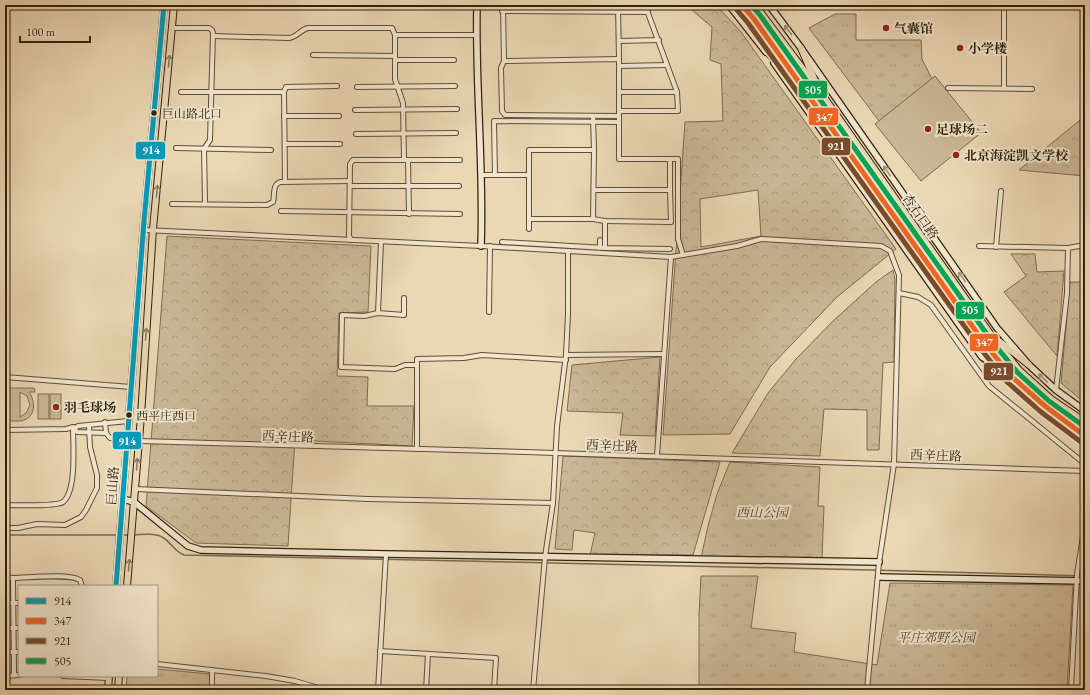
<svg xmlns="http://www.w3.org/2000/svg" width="1090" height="695" viewBox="0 0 1090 695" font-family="'EB Garamond','Noto Serif SC',serif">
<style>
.grass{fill:url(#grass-tufts);stroke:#7e6c51}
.forest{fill:url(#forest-crowns);stroke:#7e6c51;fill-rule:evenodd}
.pitch{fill:#cbb897;stroke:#7e6c51;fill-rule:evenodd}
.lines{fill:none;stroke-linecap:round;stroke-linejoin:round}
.stream{stroke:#7a694e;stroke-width:1.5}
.street-casing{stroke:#5f4e35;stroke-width:6}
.secondary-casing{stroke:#31210b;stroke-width:8}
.primary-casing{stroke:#31210b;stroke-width:8}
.street{stroke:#f1e5ce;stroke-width:4}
.secondary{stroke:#f1e5ce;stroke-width:5.5}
.primary{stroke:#ead7b4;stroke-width:6}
.bus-1-casing{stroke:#f1e5ce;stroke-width:8}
.bus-2-casing{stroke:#f1e5ce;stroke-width:8}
.bus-3-casing{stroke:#f1e5ce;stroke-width:8}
.bus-4-casing{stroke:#f1e5ce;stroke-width:8}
.bus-1{stroke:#059bba;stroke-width:5}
.bus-2{stroke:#f26522;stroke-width:5}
.bus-3{stroke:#7a4b2a;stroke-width:5}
.bus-4{stroke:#00a651;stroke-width:5}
.oneway{stroke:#9b8d76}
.oneway2{stroke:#8e7c60}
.poi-dot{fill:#8f2418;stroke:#f1e5ce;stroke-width:1.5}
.bus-dot{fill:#31210b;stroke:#f1e5ce;stroke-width:1.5}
.labels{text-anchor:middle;stroke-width:4;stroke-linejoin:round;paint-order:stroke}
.bus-label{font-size:12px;fill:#31210b;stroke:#f1e5ce;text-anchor:start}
.poi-label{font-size:13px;font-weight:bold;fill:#31210b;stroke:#f1e5ce;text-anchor:start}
.street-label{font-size:13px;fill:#31210b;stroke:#f1e5ce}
.park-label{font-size:13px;font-style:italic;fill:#58472e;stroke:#f1e5ce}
.line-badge{stroke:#f1e5ce;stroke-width:1.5}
.badge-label{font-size:11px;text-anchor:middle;font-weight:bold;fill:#fff}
</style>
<defs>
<pattern id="grass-tufts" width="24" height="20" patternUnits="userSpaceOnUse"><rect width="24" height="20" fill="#cbb897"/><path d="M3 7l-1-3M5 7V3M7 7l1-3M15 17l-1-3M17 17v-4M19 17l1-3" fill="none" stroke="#af9e81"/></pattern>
<pattern id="forest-crowns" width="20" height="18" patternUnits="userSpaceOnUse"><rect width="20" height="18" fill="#cbb897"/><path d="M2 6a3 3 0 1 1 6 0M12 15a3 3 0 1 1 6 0" fill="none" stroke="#af9e81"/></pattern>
</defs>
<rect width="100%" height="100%" fill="#ead7b4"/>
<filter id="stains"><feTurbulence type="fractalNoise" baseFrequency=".005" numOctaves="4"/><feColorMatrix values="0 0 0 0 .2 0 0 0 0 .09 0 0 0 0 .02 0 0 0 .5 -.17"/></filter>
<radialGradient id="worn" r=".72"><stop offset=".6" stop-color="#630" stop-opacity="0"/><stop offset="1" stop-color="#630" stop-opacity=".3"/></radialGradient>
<g class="grass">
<path d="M 835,14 L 856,14 L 856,40 L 921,40 L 922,59 L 932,79 L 879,121 L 809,28 Z"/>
<path d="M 730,462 L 820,467 L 818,506 L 824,506 L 822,559 L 701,558 L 708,526 L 717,494 Z"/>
<path d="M 701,576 L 758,576 L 751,628 L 796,633 L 794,652 L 877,665 L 890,583 L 1073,585 L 1067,690 L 699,690 L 699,615 Z"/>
<path d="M 157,669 L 210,674 L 209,690 L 126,690 L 127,676 L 157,676 Z"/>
</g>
<g class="forest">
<path d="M 692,5 L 716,5 L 741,32 L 896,249 L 837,297 L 770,367 L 730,434 L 663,435 L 685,122 L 723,121 L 721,64 L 710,60 L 712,27 L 693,11 ZM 758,190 L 761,236 L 701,247 L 700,199 Z"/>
<path d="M 1085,116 L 1085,176 L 1019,170 Z"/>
<path d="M 167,236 L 371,246 L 368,312 L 339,313 L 337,376 L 368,377 L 367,406 L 414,406 L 412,446 L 295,440 L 288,546 L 196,543 L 146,506 Z"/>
<path d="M 1011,254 L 1035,254 L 1037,272 L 1064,271 L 1057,356 L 1004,292 L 1026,276 Z"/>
<path d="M 893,270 L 895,280 L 894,362 L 883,363 L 879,450 L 867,450 L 867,410 L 824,409 L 820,456 L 732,453 L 768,393 L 796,359 L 832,322 L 876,282 Z"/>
<path d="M 1070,282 L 1085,282 L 1085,403 L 1061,383 Z"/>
<path d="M 660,357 L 655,436 L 620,435 L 623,413 L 567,411 L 572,365 Z"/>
<path d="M 563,456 L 720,462 L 693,555 L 590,555 L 595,533 L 574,530 L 572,550 L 555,549 Z"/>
</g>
<g class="pitch">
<path d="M 935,76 L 981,133 L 921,181 L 875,124 Z"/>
<path d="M 5,388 L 34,388 L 35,392 L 29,392 C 36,402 36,418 21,421 C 16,421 10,421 5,421 ZM 20,392 L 27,396 L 30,405 L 26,413 L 20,417 Z"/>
<rect x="38" y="394" width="11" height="25"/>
<rect x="50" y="394" width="11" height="25"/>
</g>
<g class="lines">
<g class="stream">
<path d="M 5,535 L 117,535"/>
<path d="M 121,535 L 129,535"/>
<path d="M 133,535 C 141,535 155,532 162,537 C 171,542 174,551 184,555 L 871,570 L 1085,576"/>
</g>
<g class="street-casing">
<g id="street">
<path d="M 503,5 L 504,61 L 501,68 L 502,111 L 505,115 L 619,116"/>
<path d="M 618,5 L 619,59"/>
<path d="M 1004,5 L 1004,88"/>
<path d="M 502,11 L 648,12"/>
<path d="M 172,28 L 209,28 L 212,30 L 213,33 L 210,140 L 204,149 L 205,204"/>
<path d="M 395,35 L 476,35"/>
<path d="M 213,36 L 289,38 C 297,37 300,30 308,28 L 392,28 L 395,35 L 395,79 L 403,103 L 404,160"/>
<path d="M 619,41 L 659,40"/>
<path d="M 313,55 L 395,56"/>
<path d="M 395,60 L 454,60"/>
<path d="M 504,61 L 619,59 L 619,159 L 678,159 L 678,239 L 683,255"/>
<path d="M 619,66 L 667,65"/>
<path d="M 357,87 L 455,86"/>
<path d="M 948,88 L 1032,89"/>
<path d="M 181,92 L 284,92"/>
<path d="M 619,92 L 677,92 L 645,5"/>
<path d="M 355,110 L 457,109"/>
<path d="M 619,111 L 678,111 L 677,92"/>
<path d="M 284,116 L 339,116"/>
<path d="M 356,134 L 456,133"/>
<path d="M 285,144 L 340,144"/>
<path d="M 176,148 L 271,150"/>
<path d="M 408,160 L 409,214"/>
<path d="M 481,175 L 529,175"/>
<path d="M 495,175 L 494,121 L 619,122"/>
<path d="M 285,181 L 284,92 L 286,87 L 337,86"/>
<path d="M 350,186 L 459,186"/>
<path d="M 594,190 L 670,190 L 670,159"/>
<path d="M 172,204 L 267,205 L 273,202 C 275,195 272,185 280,182 L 350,181"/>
<path d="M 281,211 L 460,214"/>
<path d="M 529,219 L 593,219 L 594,150"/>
<path d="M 593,219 L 605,221 L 671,222 L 670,190"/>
<path d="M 605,221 L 605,248 L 670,249"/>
<path d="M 529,229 L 529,150 L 594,150 L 593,116"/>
<path d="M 144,230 L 481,246 L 671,257 L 737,246 L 761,239 L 881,246 L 890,251 L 899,275 L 894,464 L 879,563 L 867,690"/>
<path d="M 351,240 L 349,236 L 350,164 L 353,160 L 460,160"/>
<path d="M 600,240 L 600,248"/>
<path d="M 502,242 L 605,248"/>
<path d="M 979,246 L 1068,248"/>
<path d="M 996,247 L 1001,191"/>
<path d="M 899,293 L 918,297 L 931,305 L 989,386 L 1085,464"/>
<path d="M 404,298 L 404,315 L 378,313 L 364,316 L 342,315 L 341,367 L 395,369 L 405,365 L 417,365"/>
<path d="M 489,312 L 490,246"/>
<path d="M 378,313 L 381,242"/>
<path d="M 566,355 L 664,354"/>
<path d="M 5,377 L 131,387"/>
<path d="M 1056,390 L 1067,293 L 1068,248 L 1085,245"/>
<path d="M 105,422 L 106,433"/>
<path d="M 74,428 L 77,432 L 106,433 L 110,438 L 127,437"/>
<path d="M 5,430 L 66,429 L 73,427 L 74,429 L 78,426 L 128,421"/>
<path d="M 139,441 L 525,452 L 1085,471"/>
<path d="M 417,449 L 417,359 L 464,358 L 482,355 L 566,360"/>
<path d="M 657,456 L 671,257"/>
<path d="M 135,489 L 368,499 L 553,503"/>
<path d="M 5,505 C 16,505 56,507 63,502 C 77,491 73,444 73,427"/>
<path d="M 5,528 L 18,528 L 37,524 L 65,525 L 81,517 L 86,510 L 97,488 L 97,475 L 90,447 L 89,426"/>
<path d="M 5,577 L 13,578 C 28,578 68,573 80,580 L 82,586"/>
<path d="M 13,578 L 14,675"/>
<path d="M 5,603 L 19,603"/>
<path d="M 5,628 L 19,628"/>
<path d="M 380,651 L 496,658 L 494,690"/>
<path d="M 5,652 L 19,652"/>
<path d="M 157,664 L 266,676 L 295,681 L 325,690"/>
<path d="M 212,670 L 212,690"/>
<path d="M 5,676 L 19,675"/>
<path d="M 63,676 L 109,678"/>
<path d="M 378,690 L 386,554"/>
<path d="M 426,690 L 428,654"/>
<path d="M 533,690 L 545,557 L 553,503 L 557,426 L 566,355 L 568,314 L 568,251"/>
<path d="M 1071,690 L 1077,574 L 1085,524"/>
</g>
</g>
<g class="secondary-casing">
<g id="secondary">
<path d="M 477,5 C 475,85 484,165 481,246"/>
<path d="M 729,5 L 766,52"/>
<path d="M 769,5 L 801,48 L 997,328 L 1029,365 L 1056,390 L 1085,411"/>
<path d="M 774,63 L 982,357 L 1009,374"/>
<path d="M 123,499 L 134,502 L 188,546 L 201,550 L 386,554 L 879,562"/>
<path d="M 879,577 L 1085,581"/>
</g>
</g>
<g class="primary-casing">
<g id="primary">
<path d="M 742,5 L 754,19 L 985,344 L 1012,377 L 1045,406 L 1085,436"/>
<path d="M 755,5 L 821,93 L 991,335 L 1019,370 L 1051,399 L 1085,422"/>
<path d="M 764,48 L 797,86"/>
<path d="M 801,48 L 816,83"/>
<path d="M 999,341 L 1029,365"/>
<path d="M 116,586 L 144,221 L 164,5"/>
<path d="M 127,586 L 141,416 L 153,229 L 174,5"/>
<path d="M 108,690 L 109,676"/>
<path d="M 118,690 L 119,676"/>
</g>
</g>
<use href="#street" class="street"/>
<use href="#secondary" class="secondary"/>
<use href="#primary" class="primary"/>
<g class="bus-1-casing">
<path id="bus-1" d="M 116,586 L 144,221 L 164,5"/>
</g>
<g class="bus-2-casing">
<path id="bus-2" d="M 742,5 L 754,19 L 985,344 L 1012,377 L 1045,406 L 1085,436"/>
</g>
<g class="bus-3-casing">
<path id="bus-3" d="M 737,10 L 748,23 L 980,348 L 1007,382 L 1041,412 L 1081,442"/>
</g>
<g class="bus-4-casing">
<path id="bus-4" d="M 751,5 L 760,15 L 991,340 L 1017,372 L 1049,401 L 1085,427"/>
</g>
<use href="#bus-1" class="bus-1"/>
<use href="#bus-2" class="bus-2"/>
<use href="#bus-3" class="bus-3"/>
<use href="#bus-4" class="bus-4"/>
</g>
<defs><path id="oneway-shaft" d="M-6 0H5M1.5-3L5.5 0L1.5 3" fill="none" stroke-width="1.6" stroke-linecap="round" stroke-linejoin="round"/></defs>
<g class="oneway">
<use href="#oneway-shaft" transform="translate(788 30) rotate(-127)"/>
<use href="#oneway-shaft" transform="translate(887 171) rotate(-125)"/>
<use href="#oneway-shaft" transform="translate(962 277) rotate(-125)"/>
<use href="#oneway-shaft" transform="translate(1043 378) rotate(-136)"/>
</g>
<g class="oneway2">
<use href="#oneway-shaft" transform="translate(169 61) rotate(-85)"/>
<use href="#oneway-shaft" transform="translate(157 191) rotate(-84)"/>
<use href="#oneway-shaft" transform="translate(146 334) rotate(-86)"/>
<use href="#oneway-shaft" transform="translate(137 464) rotate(-86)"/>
<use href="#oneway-shaft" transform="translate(129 565) rotate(-85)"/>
</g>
<g class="poi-dot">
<circle cx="886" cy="28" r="4"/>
<circle cx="960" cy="48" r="4"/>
<circle cx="928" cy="129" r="4"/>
<circle cx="956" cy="155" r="4"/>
<circle cx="56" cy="407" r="4"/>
</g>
<g class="bus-dot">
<circle cx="154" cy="113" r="3.5"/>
<circle cx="129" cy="415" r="3.5"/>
</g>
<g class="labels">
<g class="bus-label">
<text x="162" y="118">巨山路北口</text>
<text x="136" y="420">西平庄西口</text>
</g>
<g class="poi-label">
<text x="894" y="33">气囊馆</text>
<text x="968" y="53">小学楼</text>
<text x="936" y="134">足球场二</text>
<text x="964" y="160">北京海淀凯文学校</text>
<text x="64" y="412">羽毛球场</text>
</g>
<g class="street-label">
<text transform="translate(921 216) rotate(55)" y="5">杏石口路</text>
<text transform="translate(288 436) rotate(2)" y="5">西辛庄路</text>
<text transform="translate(612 445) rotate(2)" y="5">西辛庄路</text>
<text transform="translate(936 455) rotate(2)" y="5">西辛庄路</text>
<text transform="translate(112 486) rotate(-86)" y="5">巨山路</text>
</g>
<g class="park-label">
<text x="762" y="517">西山公园</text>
<text x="936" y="642">平庄郊野公园</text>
</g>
</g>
<g class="line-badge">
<rect x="798" y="80" width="30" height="19" rx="4" fill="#00a651"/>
<rect x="808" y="107" width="31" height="19" rx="4" fill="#f26522"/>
<rect x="821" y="137" width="30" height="19" rx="4" fill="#7a4b2a"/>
<rect x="135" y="141" width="31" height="19" rx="4" fill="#059bba"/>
<rect x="955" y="301" width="30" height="19" rx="4" fill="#00a651"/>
<rect x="969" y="333" width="30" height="19" rx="4" fill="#f26522"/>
<rect x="983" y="362" width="31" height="19" rx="4" fill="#7a4b2a"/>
<rect x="112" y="431" width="30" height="19" rx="4" fill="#059bba"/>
</g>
<g class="badge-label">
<text x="813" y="94">505</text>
<text x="824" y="121">347</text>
<text x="836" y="150">921</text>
<text x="151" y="154">914</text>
<text x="970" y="314">505</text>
<text x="984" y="346">347</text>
<text x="999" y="375">921</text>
<text x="127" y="445">914</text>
</g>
<rect width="1090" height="695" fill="none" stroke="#ead7b4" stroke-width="20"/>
<rect x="6" y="6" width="1078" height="683" fill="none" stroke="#31210b" stroke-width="2"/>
<rect x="10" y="10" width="1070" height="675" fill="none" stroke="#31210b"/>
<rect x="18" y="585" width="140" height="92" fill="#f1e5ce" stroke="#a49780"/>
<rect x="26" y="598" width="20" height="6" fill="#059bba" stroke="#a49780"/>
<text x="54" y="605" font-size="12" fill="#31210b">914</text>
<rect x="26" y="618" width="20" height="6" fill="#f26522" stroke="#a49780"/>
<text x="54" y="625" font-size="12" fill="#31210b">347</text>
<rect x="26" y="638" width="20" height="6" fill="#7a4b2a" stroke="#a49780"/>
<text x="54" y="645" font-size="12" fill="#31210b">921</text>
<rect x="26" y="658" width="20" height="6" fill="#00a651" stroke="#a49780"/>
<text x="54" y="665" font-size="12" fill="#31210b">505</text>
<path d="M20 36v6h70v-6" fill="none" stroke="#31210b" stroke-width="2"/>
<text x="26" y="36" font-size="12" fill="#31210b" stroke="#f1e5ce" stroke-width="3" paint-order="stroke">100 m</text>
<rect width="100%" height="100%" filter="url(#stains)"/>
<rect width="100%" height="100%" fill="url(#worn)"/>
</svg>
